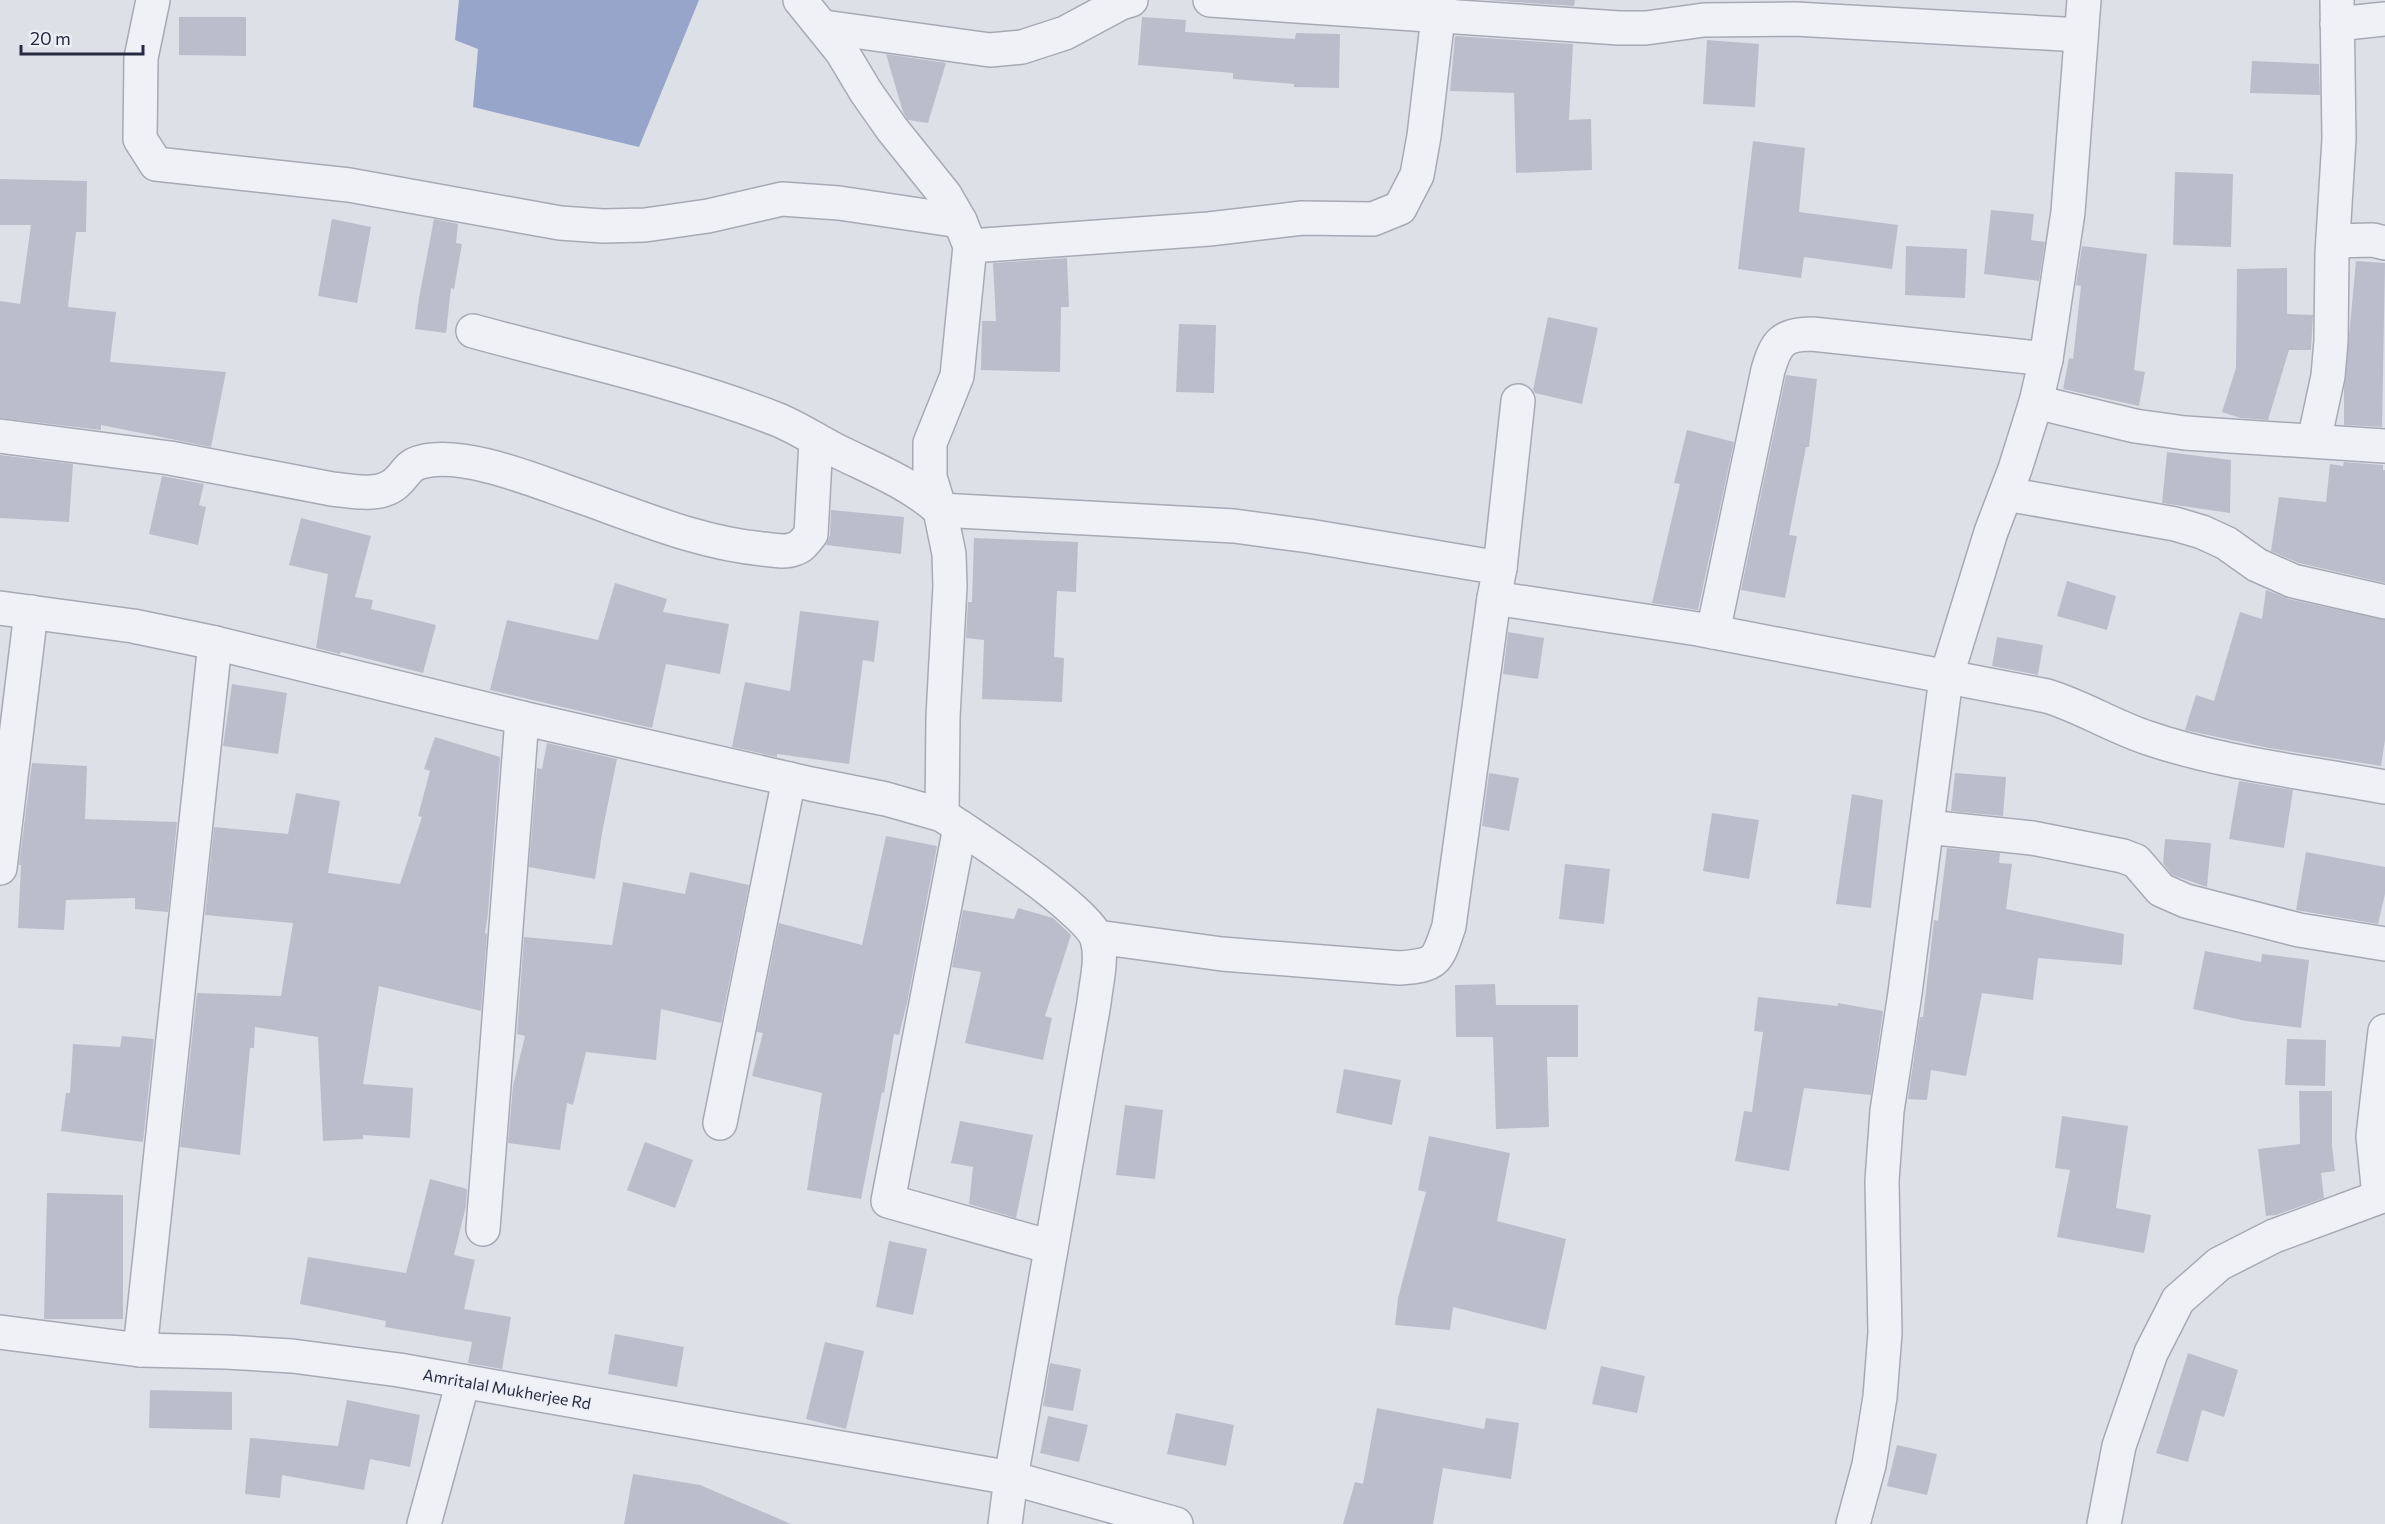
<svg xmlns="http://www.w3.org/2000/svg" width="2385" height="1524" viewBox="0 0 2385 1524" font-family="Commissioner,sans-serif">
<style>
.water{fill:#97a5ca}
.building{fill:#bbbdcb}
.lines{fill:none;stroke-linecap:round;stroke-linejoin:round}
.minor-casing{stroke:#a7a9b5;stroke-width:36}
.minor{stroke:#f0f1f6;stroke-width:33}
.labels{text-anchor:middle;stroke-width:4.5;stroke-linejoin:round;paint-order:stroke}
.street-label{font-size:16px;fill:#262a3f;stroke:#edeff6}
</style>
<rect width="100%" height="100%" fill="#dee0e8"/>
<path class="water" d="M 459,0 L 699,0 L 639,147 L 473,107 L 478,49 L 455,40 Z"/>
<g class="building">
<path d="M 1485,0 L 1575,0 L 1574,6 Z"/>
<path d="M 179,17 L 246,17 L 246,56 L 179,55 Z"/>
<path d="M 1142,17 L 1186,20 L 1185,32 L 1295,39 L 1296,33 L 1340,34 L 1339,88 L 1294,87 L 1294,84 L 1233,79 L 1233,73 L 1138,65 Z"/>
<path d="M 1455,36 L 1573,44 L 1569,120 L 1591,119 L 1592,170 L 1516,173 L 1514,93 L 1450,91 Z"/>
<path d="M 1707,40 L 1759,44 L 1755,107 L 1703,104 Z"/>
<path d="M 886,54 L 946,63 L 928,123 L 908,120 L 903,112 Z"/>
<path d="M 2252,61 L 2319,64 L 2320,95 L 2250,93 Z"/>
<path d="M 1753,141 L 1805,148 L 1799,212 L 1898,225 L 1892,269 L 1804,257 L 1801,278 L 1738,269 Z"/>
<path d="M 2175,172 L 2233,174 L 2231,247 L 2173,245 Z"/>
<path d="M 0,179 L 87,181 L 86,232 L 76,232 L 68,307 L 116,312 L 110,362 L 226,372 L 211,447 L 101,425 L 101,430 L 0,418 L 0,301 L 20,304 L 31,225 L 0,225 Z"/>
<path d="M 1991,210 L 2034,214 L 2031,240 L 2045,242 L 2039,281 L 1984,274 Z"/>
<path d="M 332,219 L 371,227 L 357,303 L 318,296 Z"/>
<path d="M 434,219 L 458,224 L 456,243 L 462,244 L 454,289 L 451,288 L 446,333 L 415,329 L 419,298 Z"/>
<path d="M 1906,246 L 1967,249 L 1965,298 L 1905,295 Z"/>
<path d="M 2082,246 L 2147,254 L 2134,370 L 2145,372 L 2139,406 L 2063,389 L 2069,358 L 2073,359 L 2081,286 L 2076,285 Z"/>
<path d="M 1067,258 L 1069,307 L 1061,307 L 1060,372 L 981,370 L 982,321 L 996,321 L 993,263 Z"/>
<path d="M 2356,261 L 2385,263 L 2382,427 L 2344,425 L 2344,389 Z"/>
<path d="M 2287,268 L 2287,314 L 2313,315 L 2311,350 L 2289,350 L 2268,420 L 2241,418 L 2222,412 L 2236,368 L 2237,269 Z"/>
<path d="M 1548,317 L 1598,328 L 1582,404 L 1535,393 L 1533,390 Z"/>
<path d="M 1179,324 L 1216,325 L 1214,393 L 1176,392 Z"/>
<path d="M 1786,375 L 1817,379 L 1809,447 L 1806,447 L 1789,535 L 1797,536 L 1785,598 L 1741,590 Z"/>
<path d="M 1687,430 L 1734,442 L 1698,610 L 1652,603 L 1680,484 L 1674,483 Z"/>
<path d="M 2167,452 L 2231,460 L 2230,513 L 2162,503 Z"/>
<path d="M 0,455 L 73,464 L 69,522 L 0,518 Z"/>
<path d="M 2344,462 L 2383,465 L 2383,470 L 2385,470 L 2385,583 L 2299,563 L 2271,551 L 2279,497 L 2326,502 L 2330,464 L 2343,466 Z"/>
<path d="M 162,476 L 204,484 L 199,505 L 206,507 L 198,545 L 149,534 Z"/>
<path d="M 831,510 L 904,517 L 901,554 L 826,545 L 830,535 Z"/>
<path d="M 301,518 L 371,536 L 355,597 L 373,600 L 371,609 L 436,625 L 423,673 L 341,652 L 340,654 L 316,648 L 328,574 L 289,565 Z"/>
<path d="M 974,538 L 1078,542 L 1076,592 L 1057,591 L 1054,657 L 1064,658 L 1062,702 L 982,699 L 984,640 L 966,638 L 968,602 L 972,602 Z"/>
<path d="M 2067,581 L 2116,596 L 2107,630 L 2057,616 Z"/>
<path d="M 615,583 L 667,599 L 663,612 L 729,624 L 720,674 L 666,664 L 652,728 L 490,690 L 507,620 L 598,640 Z"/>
<path d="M 2266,590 L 2289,599 L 2385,620 L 2385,740 L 2381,766 L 2269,748 L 2185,730 L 2196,695 L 2214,701 L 2240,612 L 2262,619 Z"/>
<path d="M 800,611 L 879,621 L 874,662 L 863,660 L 849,764 L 777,754 L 777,757 L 732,747 L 745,682 L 790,691 Z"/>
<path d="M 1508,632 L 1544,638 L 1538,679 L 1503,674 Z"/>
<path d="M 1997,637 L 2043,645 L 2038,675 L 1992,666 Z"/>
<path d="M 232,684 L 287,693 L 278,754 L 223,746 Z"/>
<path d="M 435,737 L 500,757 L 488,913 L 485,933 L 487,934 L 481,1011 L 379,986 L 363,1084 L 413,1088 L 410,1138 L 363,1135 L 363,1139 L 323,1141 L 318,1037 L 255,1027 L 254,1048 L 250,1048 L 240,1155 L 180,1147 L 197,993 L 281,996 L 293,923 L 205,915 L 214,827 L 288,834 L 296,793 L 340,801 L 328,873 L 400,884 L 422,817 L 418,816 L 430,771 L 424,769 Z"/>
<path d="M 547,743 L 617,759 L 602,833 L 595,879 L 529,867 L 537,768 L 542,769 Z"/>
<path d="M 32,763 L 87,766 L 85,819 L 177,822 L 168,912 L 135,909 L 135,898 L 66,900 L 64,930 L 18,928 L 21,865 L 19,865 Z"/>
<path d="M 1489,773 L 1519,778 L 1509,831 L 1482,826 Z"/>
<path d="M 1955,773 L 2006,777 L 2003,816 L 1951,811 Z"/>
<path d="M 2239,781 L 2293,790 L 2284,848 L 2229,839 Z"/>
<path d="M 1852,794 L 1883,800 L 1871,908 L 1836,904 Z"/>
<path d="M 1712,813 L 1759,820 L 1749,879 L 1703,871 Z"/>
<path d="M 886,836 L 937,846 L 907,1003 L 899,1035 L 894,1034 L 884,1093 L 882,1092 L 861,1199 L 807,1190 L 822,1093 L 752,1076 L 763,1033 L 757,1032 L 779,923 L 862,945 Z"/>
<path d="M 2165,839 L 2211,843 L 2207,887 L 2172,875 L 2163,863 Z"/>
<path d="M 1947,848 L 2000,853 L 1999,863 L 2012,864 L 2006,909 L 2124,934 L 2122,965 L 2038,958 L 2033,1000 L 1982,993 L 1966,1076 L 1931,1070 L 1927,1100 L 1908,1099 L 1920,1017 L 1923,1017 L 1934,920 L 1938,921 Z"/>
<path d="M 2306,852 L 2385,867 L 2385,894 L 2378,924 L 2296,910 Z"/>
<path d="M 1565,864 L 1610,869 L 1604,924 L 1559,919 Z"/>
<path d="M 690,872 L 749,885 L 721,1023 L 661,1009 L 656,1060 L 586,1052 L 573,1105 L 567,1103 L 560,1150 L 508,1143 L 513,1086 L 525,1036 L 517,1034 L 524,937 L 612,945 L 623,882 L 685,894 Z"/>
<path d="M 1018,908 L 1053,918 L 1071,935 L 1045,1016 L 1052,1018 L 1043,1060 L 965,1043 L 981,972 L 952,967 L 963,910 L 1014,919 Z"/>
<path d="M 2205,951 L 2261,962 L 2262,954 L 2309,960 L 2301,1028 L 2246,1021 L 2193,1009 Z"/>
<path d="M 1495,984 L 1496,1005 L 1578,1005 L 1578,1057 L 1547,1057 L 1549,1127 L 1496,1129 L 1493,1037 L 1456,1037 L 1455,985 Z"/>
<path d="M 1758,997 L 1838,1006 L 1838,1003 L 1883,1011 L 1871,1095 L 1804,1088 L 1789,1171 L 1735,1161 L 1744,1111 L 1752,1112 L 1763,1032 L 1754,1031 Z"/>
<path d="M 122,1036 L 154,1039 L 143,1142 L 61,1131 L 66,1093 L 70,1093 L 73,1044 L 120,1047 Z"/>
<path d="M 2287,1039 L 2326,1040 L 2325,1086 L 2285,1085 Z"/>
<path d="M 1344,1069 L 1401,1080 L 1392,1125 L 1336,1113 Z"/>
<path d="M 2299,1091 L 2332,1091 L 2332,1146 L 2335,1171 L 2321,1173 L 2324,1198 L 2276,1215 L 2266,1216 L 2258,1149 L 2300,1144 Z"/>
<path d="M 1125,1105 L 1163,1110 L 1155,1179 L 1116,1175 Z"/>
<path d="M 2062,1116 L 2128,1126 L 2116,1208 L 2151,1215 L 2144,1253 L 2057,1237 L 2070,1170 L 2055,1168 Z"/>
<path d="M 960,1121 L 1033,1135 L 1016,1218 L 969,1204 L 973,1167 L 951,1163 Z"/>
<path d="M 1429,1136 L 1510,1153 L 1497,1221 L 1566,1239 L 1546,1330 L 1453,1307 L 1450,1330 L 1395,1325 L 1398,1298 L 1426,1192 L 1418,1190 Z"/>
<path d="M 645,1142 L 693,1160 L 675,1208 L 627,1190 Z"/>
<path d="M 430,1179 L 467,1189 L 466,1206 L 454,1255 L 475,1260 L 464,1309 L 511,1317 L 502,1369 L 468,1363 L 472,1342 L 385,1327 L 386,1321 L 300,1304 L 308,1257 L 406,1273 Z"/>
<path d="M 47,1193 L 123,1195 L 123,1319 L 44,1319 Z"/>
<path d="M 889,1241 L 927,1249 L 913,1315 L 876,1307 Z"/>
<path d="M 615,1334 L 684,1347 L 677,1387 L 608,1374 Z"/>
<path d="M 825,1342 L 864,1351 L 846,1429 L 806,1419 Z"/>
<path d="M 2188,1353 L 2238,1370 L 2224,1417 L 2202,1410 L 2188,1462 L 2156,1453 Z"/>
<path d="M 1050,1363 L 1081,1369 L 1073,1411 L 1043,1406 Z"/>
<path d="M 1601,1366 L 1645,1376 L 1637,1413 L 1592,1404 Z"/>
<path d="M 150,1390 L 232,1392 L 232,1430 L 149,1428 Z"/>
<path d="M 347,1400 L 420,1415 L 410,1467 L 370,1459 L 364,1490 L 282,1475 L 280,1498 L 245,1494 L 250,1438 L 338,1446 Z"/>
<path d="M 1377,1408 L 1484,1429 L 1486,1418 L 1519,1423 L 1511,1479 L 1443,1468 L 1433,1524 L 1343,1524 L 1355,1482 L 1363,1484 Z"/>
<path d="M 1176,1413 L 1234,1425 L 1226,1466 L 1167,1454 Z"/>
<path d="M 1048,1416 L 1088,1425 L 1079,1462 L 1040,1453 Z"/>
<path d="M 1897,1445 L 1937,1454 L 1927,1495 L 1887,1486 Z"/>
<path d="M 633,1474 L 700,1485 L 791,1524 L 624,1524 Z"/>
</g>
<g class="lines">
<g class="minor-casing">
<g id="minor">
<path d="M 153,0 L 141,58 L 140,139 L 156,164 L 349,185 L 560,223 L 603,226 L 645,225 L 708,216 L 782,199 L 839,203 L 960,221"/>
<path d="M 800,0 L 842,52 L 866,92 L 892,129 L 945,195 L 960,221 L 970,246 L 957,376 L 930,443 L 930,477 L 940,510 L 949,554 L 950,586 L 943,717 L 942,815 C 971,834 1089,911 1097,939 C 1103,958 1096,983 1094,1003 L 1011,1478 L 1176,1524"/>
<path d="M 1210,0 L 1619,28 L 1646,28 L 1704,20 L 1795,19 L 2081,35"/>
<path d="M 2337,24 L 2385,19"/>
<path d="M 824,27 L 990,50 L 1022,47 L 1065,33 L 1121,3 L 1131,0"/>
<path d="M 2333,241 L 2373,240 L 2385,243"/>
<path d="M 970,246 L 1209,229 L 1302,218 L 1373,219 L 1400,208 L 1417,175 L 1424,136 L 1440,0"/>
<path d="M 473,331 C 574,359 679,381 776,419 C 799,428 820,443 841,453 C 876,470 911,484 940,510 L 1234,526 L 1309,536 L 1500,568"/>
<path d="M 2036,402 L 2135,426 L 2185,433 L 2385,446"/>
<path d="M 0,436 L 170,458 L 332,489 C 352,491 381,498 397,482 C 406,474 408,465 421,462 C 463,450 538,482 579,496 C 639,517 699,543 763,549 C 772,550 785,553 794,549 C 802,547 806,540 811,534 L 816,441"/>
<path d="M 2314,441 L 2328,376 L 2331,341 L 2332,254 L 2339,139 L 2337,0"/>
<path d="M 2006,494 L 2175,524 L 2202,532 L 2226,543 L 2257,565 L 2293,581 L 2385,602"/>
<path d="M 1494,598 L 1698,629 L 2047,696 C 2083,707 2114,727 2148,738 C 2224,764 2306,772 2385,787"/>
<path d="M 0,608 L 133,626 L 215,643 L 522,718 L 811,784 L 886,799 L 942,815"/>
<path d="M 1713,632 L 1768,370 C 1776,343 1782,334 1812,334 L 2046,359"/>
<path d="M 960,827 L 888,1201 L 1051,1247"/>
<path d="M 1927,827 L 2032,838 L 2123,856 L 2136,861 L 2161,890 L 2186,901 L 2299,930 L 2385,944"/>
<path d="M 0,868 L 31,612"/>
<path d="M 1097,937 L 1222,954 L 1400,968 C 1437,965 1437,962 1449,926 L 1494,598 L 1500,568 L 1518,401"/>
<path d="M 720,1123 L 789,779"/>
<path d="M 2379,1196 L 2373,1136 L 2385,1031"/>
<path d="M 483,1229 L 522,718"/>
<path d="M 0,1332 L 140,1350 L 226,1352 L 292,1356 L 399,1370 L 1011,1478 L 1005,1524"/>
<path d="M 140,1350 L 215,643"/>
<path d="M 424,1524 L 463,1382"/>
<path d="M 1853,1524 L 1869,1465 L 1880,1397 L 1885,1333 L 1882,1181 L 1887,1111 L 1905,993 L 1946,678 L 1991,532 L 2015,469 L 2036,402 L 2046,359 L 2068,212 L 2084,0"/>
<path d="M 2104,1524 L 2119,1446 L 2151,1353 L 2178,1300 L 2219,1264 L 2274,1236 L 2385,1195"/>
</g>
</g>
<use href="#minor" class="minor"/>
</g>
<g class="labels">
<g class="street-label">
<text transform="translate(507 1389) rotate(10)" y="6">Amritalal Mukherjee Rd</text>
</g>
</g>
<path d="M21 45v9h122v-9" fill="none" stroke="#262a3f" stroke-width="3"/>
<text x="30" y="45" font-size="18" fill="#262a3f" stroke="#edeff6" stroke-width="4.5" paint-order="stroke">20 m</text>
</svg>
